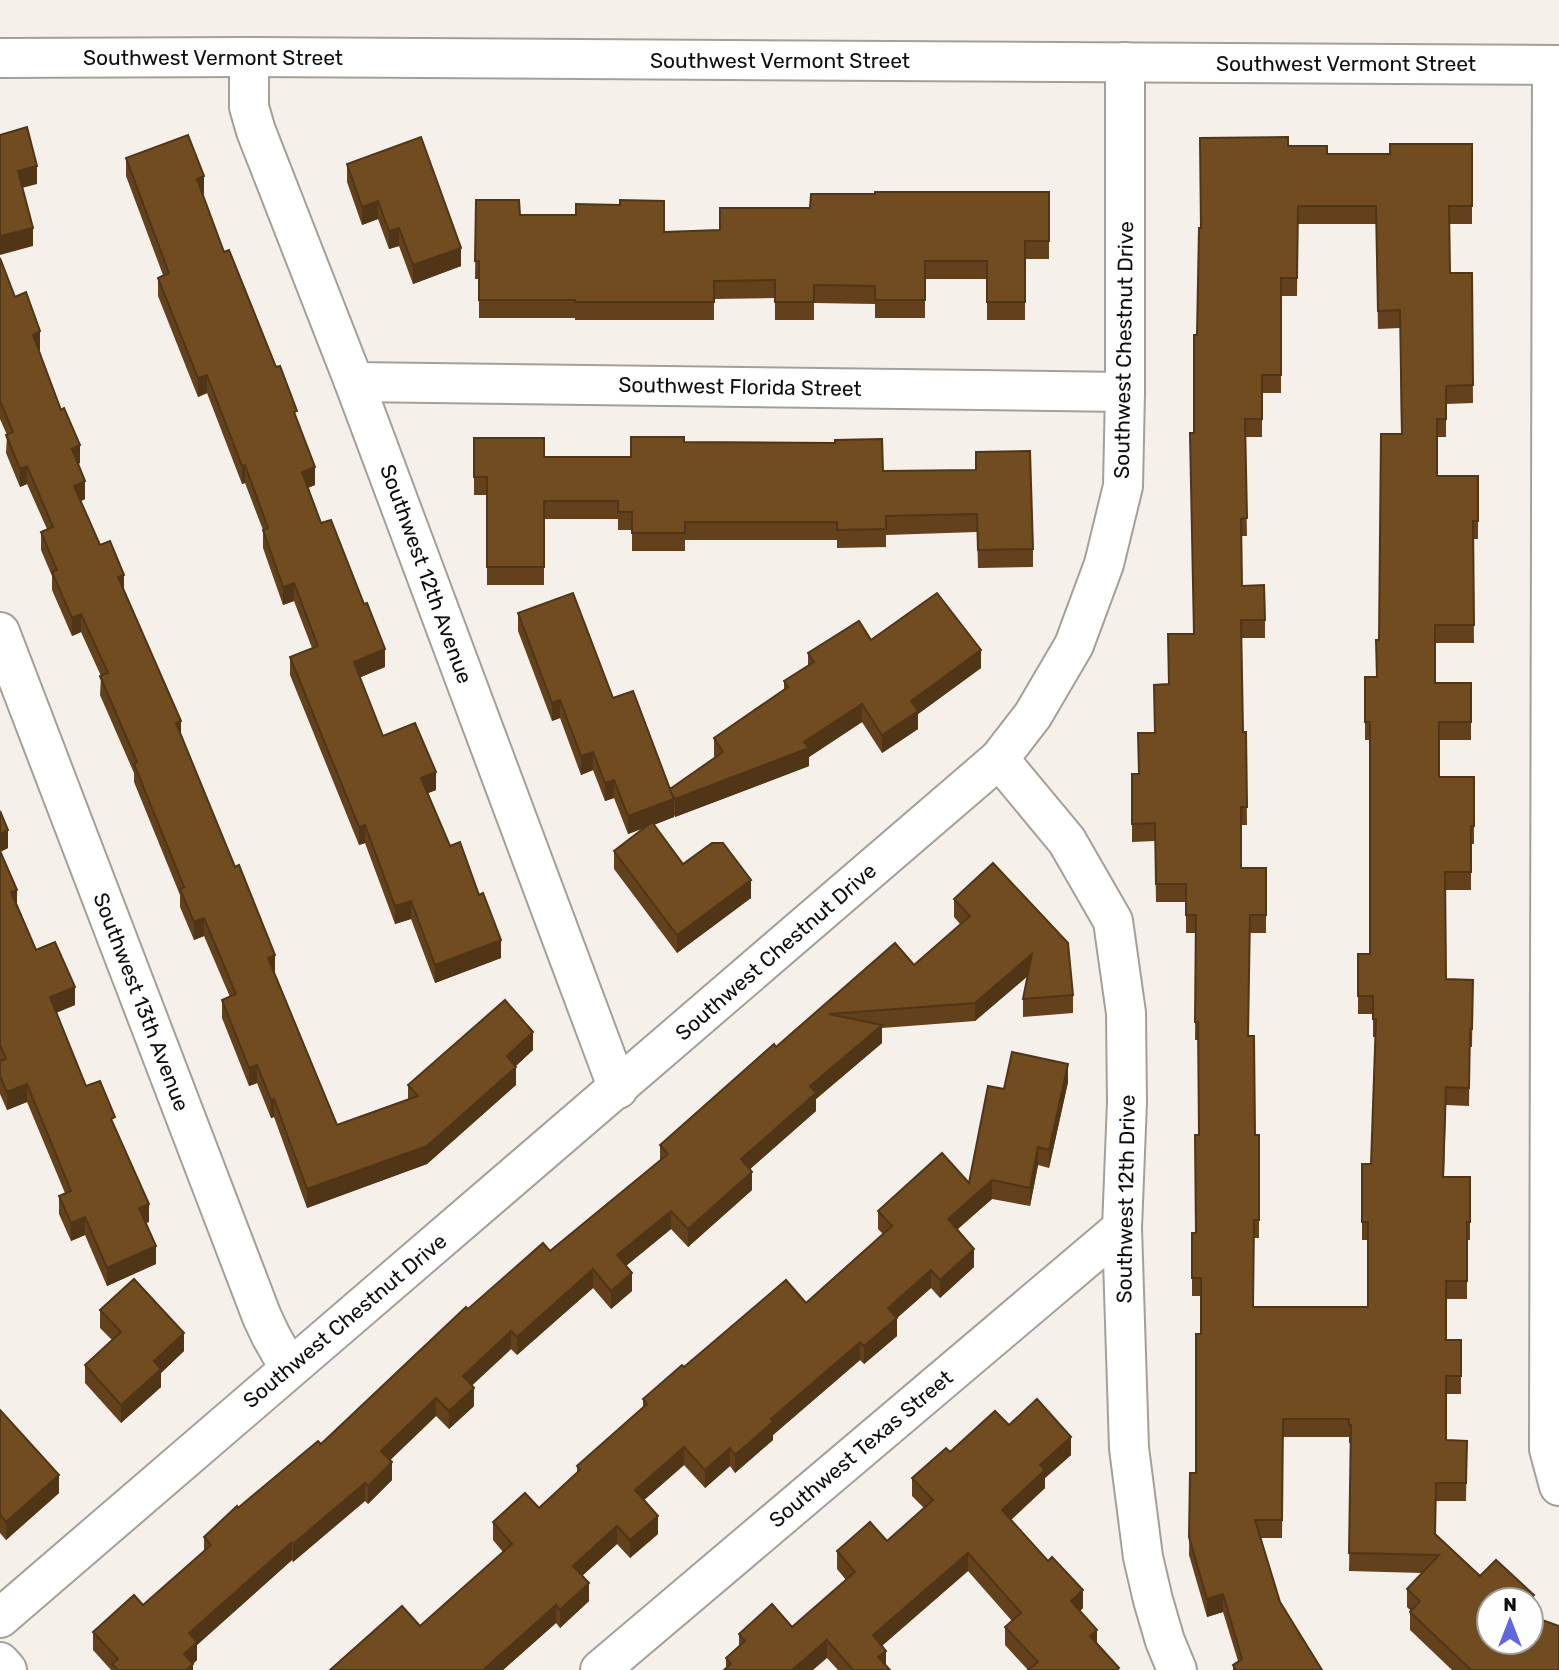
<svg xmlns="http://www.w3.org/2000/svg" width="1559" height="1670" viewBox="0 0 1559 1670" font-family="Rubik,sans-serif">
<style>
.lines{fill:none;stroke-linecap:round;stroke-linejoin:round}
.street-casing{stroke:#a59f9a;stroke-width:42}
.secondary-casing{stroke:#a59f9a;stroke-width:42}
.street{stroke:#fff;stroke-width:38}
.secondary{stroke:#fff;stroke-width:38}
.wall{fill:#62411c;fill-rule:evenodd}
.shaded-wall{fill:#503517}
.building{fill:#724c21;stroke:#503517;stroke-width:2;fill-rule:evenodd}
.labels{text-anchor:middle;stroke-width:7;stroke-linejoin:round;paint-order:stroke}
.street-label{font-size:21px;fill:#100e0c;stroke:#fefefe}
</style>
<rect width="100%" height="100%" fill="#f6f0ea"/>
<g class="lines">
<g class="street-casing">
<g id="street">
<path d="M 249,57 L 249,107 L 256,131 L 354,382 L 618,1089"/>
<path d="M 1552,65 L 1549,1449 L 1559,1486"/>
<path d="M 354,382 L 1125,392"/>
<path d="M 0,632 L 262,1317 L 271,1336 L 289,1368"/>
<path d="M 999,759 L 1067,841 L 1113,921 L 1126,1013 L 1127,1102 L 1122,1228 L 1129,1448 L 1143,1557 L 1153,1600 L 1165,1641 L 1177,1670"/>
<path d="M 0,1618 C 333,1331 667,1046 999,759 L 1033,715 L 1074,645 L 1104,564 L 1123,486 L 1125,392 L 1125,62"/>
<path d="M 0,1662 L 7,1670"/>
<path d="M 600,1670 L 1122,1228"/>
</g>
</g>
<g class="secondary-casing">
<path id="secondary" d="M 0,58 L 249,57 L 1559,65"/>
</g>
<use href="#street" class="street"/>
<use href="#secondary" class="secondary"/>
</g>
<g class="wall">
<path d="M 1472,144 L 1472,224 L 1449,224 L 1450,273 L 1472,273 L 1473,403 L 1446,404 L 1446,437 L 1437,437 L 1437,476 L 1478,476 L 1478,539 L 1473,539 L 1474,643 L 1435,643 L 1435,683 L 1471,683 L 1471,740 L 1439,740 L 1439,777 L 1474,777 L 1474,844 L 1471,844 L 1471,890 L 1445,890 L 1446,979 L 1473,980 L 1472,1047 L 1470,1047 L 1469,1106 L 1446,1105 L 1444,1177 L 1470,1177 L 1470,1240 L 1467,1240 L 1467,1299 L 1446,1299 L 1446,1340 L 1461,1340 L 1461,1394 L 1446,1394 L 1446,1440 L 1467,1441 L 1466,1501 L 1436,1501 L 1436,1534 L 1480,1576 L 1534,1613 L 1531,1616 L 1489,1600 L 1559,1670 L 1452,1670 L 1410,1630 L 1410,1612 L 1411,1611 L 1407,1607 L 1407,1589 L 1422,1573 L 1349,1571 L 1351,1443 L 1349,1443 L 1349,1437 L 1283,1437 L 1282,1538 L 1261,1538 L 1280,1602 L 1322,1670 L 1233,1670 L 1233,1665 L 1238,1661 L 1223,1612 L 1207,1617 L 1189,1555 L 1190,1473 L 1196,1473 L 1201,1334 L 1201,1296 L 1192,1296 L 1192,1233 L 1196,1233 L 1199,1135 L 1198,1040 L 1195,1040 L 1196,933 L 1186,933 L 1186,902 L 1156,902 L 1155,841 L 1132,842 L 1132,774 L 1139,774 L 1155,733 L 1168,684 L 1194,634 L 1194,433 L 1200,228 L 1288,146 L 1327,154 L 1390,154 ZM 1298,224 L 1376,224 L 1378,329 L 1400,328 L 1401,434 L 1379,640 L 1377,677 L 1365,677 L 1365,740 L 1370,740 L 1370,954 L 1358,954 L 1358,1014 L 1373,1014 L 1373,1037 L 1375,1037 L 1371,1164 L 1362,1164 L 1362,1240 L 1368,1240 L 1368,1307 L 1253,1307 L 1254,1238 L 1259,1238 L 1259,1135 L 1255,1135 L 1248,1036 L 1250,933 L 1266,933 L 1266,868 L 1241,868 L 1241,825 L 1247,825 L 1246,732 L 1243,732 L 1241,638 L 1265,638 L 1265,620 L 1242,586 L 1241,536 L 1247,536 L 1245,437 L 1262,437 L 1262,393 L 1281,393 L 1281,296 L 1297,296 Z"/>
<path d="M 126,158 L 204,194 L 203,195 L 224,252 L 297,420 L 315,485 L 308,488 L 321,523 L 385,667 L 360,677 L 383,736 L 436,790 L 428,793 L 450,846 L 501,958 L 435,983 L 411,919 L 395,924 L 365,843 L 359,845 L 290,675 L 290,657 L 312,648 L 294,601 L 283,605 L 263,548 L 263,530 L 245,483 L 242,484 L 207,393 L 198,397 L 158,296 L 158,278 L 163,275 L 126,176 Z"/>
<path d="M 347,164 L 461,266 L 413,284 L 399,246 L 389,249 L 378,219 L 362,225 L 347,182 Z"/>
<path d="M 1049,192 L 1049,259 L 1025,259 L 1025,320 L 987,320 L 987,279 L 925,279 L 925,318 L 875,318 L 875,304 L 814,303 L 814,320 L 775,320 L 775,298 L 714,299 L 714,320 L 575,320 L 575,318 L 479,318 L 479,279 L 475,279 L 476,200 L 520,215 L 664,232 L 720,230 L 810,208 Z"/>
<path d="M 0,258 L 15,297 L 40,350 L 38,350 L 80,463 L 78,464 L 85,499 L 81,501 L 100,545 L 124,591 L 275,973 L 274,973 L 337,1125 L 408,1099 L 408,1085 L 533,1050 L 516,1066 L 516,1085 L 427,1164 L 307,1208 L 274,1117 L 271,1118 L 257,1083 L 249,1086 L 222,1018 L 222,1000 L 230,997 L 204,936 L 194,940 L 180,907 L 180,895 L 134,782 L 134,773 L 100,695 L 101,676 L 81,632 L 72,636 L 52,590 L 52,576 L 41,550 L 41,532 L 47,529 L 27,484 L 20,487 L 6,453 L 7,435 L 0,419 Z"/>
<path d="M 474,438 L 544,457 L 631,457 L 684,442 L 883,471 L 976,470 L 1033,549 L 1033,567 L 978,568 L 977,532 L 886,535 L 886,547 L 837,548 L 837,540 L 685,540 L 685,551 L 632,551 L 632,530 L 618,530 L 618,519 L 544,519 L 544,585 L 487,585 L 487,495 L 474,495 Z"/>
<path d="M 518,613 L 613,698 L 670,789 L 715,758 L 714,756 L 714,738 L 784,690 L 784,681 L 808,665 L 808,653 L 871,640 L 981,668 L 918,714 L 918,729 L 882,753 L 862,722 L 809,757 L 809,766 L 675,817 L 674,815 L 674,817 L 654,825 L 683,864 L 751,898 L 677,953 L 614,869 L 614,851 L 644,828 L 628,834 L 614,798 L 605,801 L 593,770 L 581,775 L 560,718 L 552,721 L 518,631 Z"/>
<path d="M 0,811 L 8,848 L 0,852 L 17,904 L 36,950 L 75,1005 L 56,1013 L 86,1086 L 115,1127 L 149,1222 L 146,1223 L 156,1264 L 107,1286 L 85,1235 L 71,1241 L 59,1214 L 59,1196 L 65,1193 L 27,1102 L 7,1110 L 0,1094 Z"/>
<path d="M 954,899 L 1073,995 L 1073,1013 L 1023,1017 L 1023,999 L 1028,976 L 975,1021 L 882,1028 L 882,1043 L 816,1099 L 816,1111 L 750,1169 L 752,1190 L 688,1247 L 671,1229 L 626,1266 L 632,1291 L 611,1309 L 593,1288 L 517,1355 L 511,1349 L 472,1385 L 474,1406 L 449,1429 L 436,1416 L 390,1460 L 392,1480 L 368,1504 L 365,1501 L 293,1562 L 292,1560 L 197,1645 L 197,1660 L 193,1664 L 193,1670 L 111,1670 L 93,1650 L 93,1632 L 143,1605 L 204,1552 L 204,1537 L 238,1508 L 321,1444 L 468,1309 L 550,1251 L 660,1161 L 660,1145 L 776,1047 L 914,965 L 960,924 L 954,917 Z"/>
<path d="M 1068,1082 L 1049,1168 L 1038,1165 L 1030,1206 L 992,1199 L 957,1230 L 974,1267 L 940,1298 L 931,1288 L 897,1318 L 897,1336 L 864,1364 L 860,1360 L 773,1435 L 773,1440 L 735,1473 L 730,1466 L 705,1488 L 684,1465 L 644,1500 L 658,1534 L 630,1558 L 617,1544 L 582,1576 L 589,1601 L 560,1628 L 556,1623 L 503,1670 L 330,1670 L 420,1626 L 503,1552 L 493,1540 L 493,1522 L 539,1508 L 577,1473 L 577,1466 L 643,1408 L 643,1399 L 684,1367 L 806,1303 L 883,1234 L 878,1229 L 878,1211 L 969,1183 L 1004,1089 Z"/>
<path d="M 100,1310 L 184,1351 L 161,1373 L 161,1387 L 121,1423 L 85,1383 L 85,1365 L 112,1340 L 100,1328 Z"/>
<path d="M 0,1410 L 59,1493 L 6,1540 L 0,1533 Z"/>
<path d="M 1009,1425 L 1071,1455 L 1045,1478 L 1045,1488 L 1011,1520 L 1083,1608 L 1080,1611 L 1097,1644 L 1119,1670 L 1028,1670 L 1005,1645 L 1005,1627 L 1012,1621 L 968,1571 L 882,1646 L 886,1666 L 890,1670 L 838,1670 L 827,1658 L 726,1669 L 726,1658 L 739,1646 L 739,1634 L 792,1627 L 846,1580 L 837,1569 L 837,1551 L 887,1541 L 924,1508 L 912,1496 L 912,1478 L 950,1452 Z"/>
</g>
<g class="shaded-wall">
<path d="M 37,166 L 37,184 L 18,189 L 18,171 Z"/>
<path d="M 204,176 L 204,194 L 197,197 L 197,179 Z"/>
<path d="M 378,201 L 378,219 L 362,225 L 362,207 Z"/>
<path d="M 33,228 L 33,246 L 0,255 L 0,236 Z"/>
<path d="M 399,228 L 399,246 L 389,249 L 389,231 Z"/>
<path d="M 461,248 L 461,266 L 413,284 L 413,265 Z"/>
<path d="M 40,331 L 40,350 L 33,353 L 33,335 Z"/>
<path d="M 207,375 L 207,393 L 198,397 L 198,378 Z"/>
<path d="M 80,445 L 80,463 L 72,467 L 72,449 Z"/>
<path d="M 245,465 L 245,483 L 242,484 L 242,466 Z"/>
<path d="M 27,466 L 27,484 L 20,487 L 20,469 Z"/>
<path d="M 315,467 L 315,485 L 302,490 L 302,472 Z"/>
<path d="M 85,481 L 85,499 L 74,504 L 74,486 Z"/>
<path d="M 124,575 L 124,593 L 118,577 Z"/>
<path d="M 294,583 L 294,601 L 283,605 L 283,587 Z"/>
<path d="M 81,614 L 81,632 L 72,636 L 72,618 Z"/>
<path d="M 385,649 L 385,667 L 354,680 L 354,662 Z"/>
<path d="M 981,650 L 981,668 L 918,714 L 918,729 L 882,753 L 882,735 L 911,701 Z"/>
<path d="M 560,700 L 560,718 L 552,721 L 552,703 Z"/>
<path d="M 862,704 L 862,722 L 809,757 L 809,766 L 675,817 L 675,799 L 804,742 Z"/>
<path d="M 181,721 L 181,739 L 176,723 Z"/>
<path d="M 593,752 L 593,770 L 581,775 L 581,756 Z"/>
<path d="M 436,772 L 436,790 L 421,796 L 421,778 Z"/>
<path d="M 614,780 L 614,798 L 605,801 L 605,783 Z"/>
<path d="M 674,799 L 674,817 L 628,834 L 628,816 Z"/>
<path d="M 365,825 L 365,843 L 359,845 L 359,827 Z"/>
<path d="M 8,830 L 8,848 L 0,852 L 0,834 Z"/>
<path d="M 751,880 L 751,898 L 677,953 L 677,935 Z"/>
<path d="M 17,890 L 17,908 L 11,892 Z"/>
<path d="M 411,901 L 411,919 L 395,924 L 395,906 Z"/>
<path d="M 204,918 L 204,936 L 194,940 L 194,922 Z"/>
<path d="M 501,940 L 501,958 L 435,983 L 435,965 Z"/>
<path d="M 1032,954 L 1032,972 L 975,1021 L 975,1003 Z"/>
<path d="M 275,955 L 275,973 L 268,976 L 268,958 Z"/>
<path d="M 75,987 L 75,1005 L 50,1015 L 50,997 Z"/>
<path d="M 882,1025 L 882,1043 L 816,1099 L 816,1111 L 741,1177 L 741,1159 L 810,1086 Z"/>
<path d="M 533,1032 L 533,1050 L 507,1074 L 507,1056 Z"/>
<path d="M 1068,1064 L 1068,1082 L 1049,1168 L 1049,1150 Z"/>
<path d="M 257,1065 L 257,1083 L 249,1086 L 249,1068 Z"/>
<path d="M 516,1067 L 516,1085 L 427,1164 L 307,1208 L 307,1189 Z"/>
<path d="M 27,1084 L 27,1102 L 7,1110 L 7,1092 Z"/>
<path d="M 274,1099 L 274,1117 L 271,1118 L 271,1100 Z"/>
<path d="M 1038,1147 L 1038,1165 L 1030,1206 L 1030,1188 Z"/>
<path d="M 752,1172 L 752,1190 L 688,1247 L 688,1229 Z"/>
<path d="M 992,1180 L 992,1199 L 948,1237 L 948,1219 Z"/>
<path d="M 149,1204 L 149,1222 L 139,1226 L 139,1208 Z"/>
<path d="M 671,1211 L 671,1229 L 617,1273 L 617,1255 Z"/>
<path d="M 85,1217 L 85,1235 L 71,1241 L 71,1223 Z"/>
<path d="M 156,1246 L 156,1264 L 107,1286 L 107,1268 Z"/>
<path d="M 974,1249 L 974,1267 L 940,1298 L 940,1280 Z"/>
<path d="M 593,1269 L 593,1288 L 517,1355 L 517,1337 Z"/>
<path d="M 931,1270 L 931,1288 L 897,1318 L 897,1336 L 864,1364 L 864,1346 L 888,1308 Z"/>
<path d="M 632,1273 L 632,1291 L 611,1309 L 611,1291 Z"/>
<path d="M 511,1331 L 511,1349 L 463,1394 L 463,1376 Z"/>
<path d="M 184,1333 L 184,1351 L 161,1373 L 161,1387 L 121,1423 L 121,1405 L 154,1361 Z"/>
<path d="M 860,1342 L 860,1360 L 773,1435 L 773,1440 L 735,1473 L 735,1455 L 771,1419 Z"/>
<path d="M 474,1388 L 474,1406 L 449,1429 L 449,1411 Z"/>
<path d="M 436,1398 L 436,1416 L 381,1469 L 381,1451 Z"/>
<path d="M 1071,1437 L 1071,1455 L 1045,1478 L 1045,1488 L 1002,1528 L 1002,1510 L 1040,1465 Z"/>
<path d="M 684,1447 L 684,1465 L 635,1508 L 635,1490 Z"/>
<path d="M 730,1448 L 730,1466 L 705,1488 L 705,1470 Z"/>
<path d="M 392,1462 L 392,1480 L 368,1504 L 368,1486 Z"/>
<path d="M 59,1475 L 59,1493 L 6,1540 L 6,1522 Z"/>
<path d="M 365,1483 L 365,1501 L 293,1562 L 293,1544 Z"/>
<path d="M 658,1516 L 658,1534 L 630,1558 L 630,1540 Z"/>
<path d="M 617,1526 L 617,1544 L 573,1584 L 573,1566 Z"/>
<path d="M 292,1542 L 292,1560 L 197,1645 L 197,1660 L 186,1670 L 184,1654 L 189,1633 Z"/>
<path d="M 968,1553 L 968,1571 L 873,1653 L 873,1635 Z"/>
<path d="M 589,1583 L 589,1601 L 560,1628 L 560,1610 Z"/>
<path d="M 1083,1590 L 1083,1608 L 1071,1619 L 1071,1601 Z"/>
<path d="M 1223,1594 L 1223,1612 L 1207,1617 L 1207,1599 Z"/>
<path d="M 1534,1595 L 1534,1613 L 1531,1616 L 1531,1600 L 1529,1600 Z"/>
<path d="M 556,1605 L 556,1623 L 503,1670 L 483,1670 Z"/>
<path d="M 1097,1630 L 1097,1648 L 1090,1636 Z"/>
<path d="M 827,1640 L 827,1658 L 813,1670 L 792,1670 Z"/>
<path d="M 886,1651 L 886,1669 L 878,1657 Z"/>
<path d="M 193,1664 L 193,1670 L 186,1670 Z"/>
</g>
<g class="building">
<path d="M 27,127 L 37,166 L 18,171 L 33,228 L 0,236 L 0,135 Z"/>
<path d="M 188,135 L 204,176 L 197,179 L 224,252 L 229,250 L 276,367 L 280,366 L 297,411 L 294,412 L 315,467 L 302,472 L 321,523 L 331,520 L 364,604 L 367,603 L 385,649 L 354,662 L 383,736 L 415,723 L 436,772 L 421,778 L 450,846 L 460,842 L 479,895 L 483,893 L 501,940 L 435,965 L 411,901 L 395,906 L 365,825 L 359,827 L 290,657 L 318,646 L 294,583 L 283,587 L 263,530 L 268,528 L 245,465 L 242,466 L 207,375 L 198,378 L 158,278 L 169,273 L 126,158 Z"/>
<path d="M 421,137 L 461,248 L 413,265 L 399,228 L 389,231 L 378,201 L 362,207 L 347,164 Z"/>
<path d="M 1288,137 L 1288,146 L 1327,146 L 1327,154 L 1390,154 L 1390,144 L 1472,144 L 1472,206 L 1449,206 L 1450,273 L 1472,273 L 1473,385 L 1446,386 L 1446,419 L 1437,419 L 1437,476 L 1478,476 L 1478,521 L 1473,521 L 1474,625 L 1435,625 L 1435,683 L 1471,683 L 1471,722 L 1439,722 L 1439,777 L 1474,777 L 1474,826 L 1471,826 L 1471,872 L 1445,872 L 1446,979 L 1473,980 L 1472,1029 L 1470,1029 L 1469,1088 L 1446,1087 L 1443,1177 L 1470,1177 L 1470,1222 L 1467,1222 L 1467,1281 L 1446,1281 L 1446,1340 L 1461,1340 L 1461,1376 L 1446,1376 L 1446,1440 L 1467,1441 L 1466,1483 L 1436,1483 L 1435,1534 L 1480,1576 L 1496,1560 L 1534,1595 L 1529,1600 L 1489,1600 L 1489,1642 L 1531,1642 L 1531,1616 L 1559,1626 L 1559,1670 L 1471,1670 L 1410,1612 L 1420,1601 L 1407,1589 L 1439,1555 L 1349,1553 L 1351,1425 L 1349,1425 L 1349,1419 L 1283,1419 L 1282,1520 L 1255,1520 L 1280,1602 L 1322,1670 L 1236,1670 L 1233,1665 L 1242,1659 L 1223,1594 L 1207,1599 L 1189,1537 L 1190,1473 L 1196,1473 L 1196,1334 L 1201,1334 L 1201,1278 L 1192,1278 L 1192,1233 L 1196,1233 L 1195,1135 L 1199,1135 L 1198,1022 L 1195,1022 L 1196,915 L 1186,915 L 1186,884 L 1156,884 L 1155,823 L 1132,824 L 1132,774 L 1139,774 L 1138,733 L 1155,733 L 1154,685 L 1169,684 L 1168,634 L 1194,634 L 1190,433 L 1194,433 L 1194,335 L 1197,335 L 1199,228 L 1201,228 L 1200,138 ZM 1298,206 L 1376,206 L 1378,311 L 1400,310 L 1402,434 L 1381,434 L 1379,640 L 1376,640 L 1377,677 L 1365,677 L 1365,722 L 1370,722 L 1370,954 L 1358,954 L 1358,996 L 1373,996 L 1373,1019 L 1376,1019 L 1371,1164 L 1362,1164 L 1362,1222 L 1368,1222 L 1368,1307 L 1253,1307 L 1254,1220 L 1259,1220 L 1259,1135 L 1255,1135 L 1254,1036 L 1248,1036 L 1250,915 L 1266,915 L 1266,868 L 1241,868 L 1241,807 L 1247,807 L 1246,732 L 1243,732 L 1241,620 L 1265,620 L 1264,585 L 1242,586 L 1241,519 L 1247,518 L 1245,419 L 1262,419 L 1262,375 L 1281,375 L 1281,278 L 1297,278 Z"/>
<path d="M 875,192 L 1049,192 L 1049,241 L 1025,241 L 1025,302 L 987,302 L 987,261 L 925,261 L 925,300 L 875,300 L 875,286 L 814,285 L 814,302 L 775,302 L 775,280 L 714,281 L 714,302 L 575,302 L 575,300 L 479,300 L 479,261 L 475,261 L 476,200 L 519,200 L 520,215 L 576,215 L 576,204 L 620,205 L 620,200 L 664,201 L 664,232 L 720,230 L 720,208 L 810,208 L 811,194 L 875,194 Z"/>
<path d="M 0,258 L 15,297 L 26,292 L 40,331 L 33,335 L 61,410 L 64,408 L 80,445 L 72,449 L 85,481 L 74,486 L 100,545 L 110,541 L 124,575 L 118,577 L 181,721 L 176,723 L 235,867 L 239,865 L 275,955 L 268,958 L 337,1125 L 418,1096 L 408,1085 L 505,1000 L 533,1032 L 507,1056 L 516,1067 L 427,1146 L 307,1189 L 274,1099 L 271,1100 L 257,1065 L 249,1068 L 222,1000 L 236,994 L 204,918 L 194,922 L 180,889 L 184,887 L 134,764 L 137,762 L 100,676 L 108,673 L 81,614 L 72,618 L 52,572 L 57,570 L 41,532 L 53,527 L 27,466 L 20,469 L 6,435 L 13,432 L 0,401 Z"/>
<path d="M 631,437 L 684,437 L 684,442 L 835,443 L 835,440 L 882,439 L 883,471 L 976,470 L 976,452 L 1030,451 L 1033,549 L 978,550 L 977,514 L 886,516 L 886,529 L 837,530 L 837,522 L 685,522 L 685,533 L 632,533 L 632,512 L 618,512 L 618,501 L 544,501 L 544,567 L 487,567 L 487,477 L 474,477 L 474,438 L 544,438 L 544,457 L 631,457 Z"/>
<path d="M 573,593 L 613,698 L 633,691 L 670,789 L 723,752 L 714,738 L 788,687 L 784,681 L 814,662 L 808,653 L 859,621 L 871,640 L 937,593 L 981,650 L 911,701 L 918,711 L 882,735 L 862,704 L 804,742 L 809,748 L 675,799 L 670,790 L 674,799 L 628,816 L 614,780 L 605,783 L 593,752 L 581,756 L 560,700 L 552,703 L 518,613 Z"/>
<path d="M 0,811 L 8,830 L 0,834 Z"/>
<path d="M 652,822 L 683,864 L 712,843 L 723,843 L 751,880 L 677,935 L 614,851 Z"/>
<path d="M 0,851 L 17,890 L 11,892 L 36,950 L 55,942 L 75,987 L 50,997 L 86,1086 L 100,1081 L 115,1117 L 111,1119 L 149,1204 L 139,1208 L 156,1246 L 107,1268 L 85,1217 L 71,1223 L 59,1196 L 71,1191 L 27,1084 L 7,1092 L 0,1076 L 0,1061 L 6,1059 L 0,1045 Z"/>
<path d="M 993,863 L 1068,943 L 1073,995 L 1023,999 L 1032,954 L 975,1003 L 829,1014 L 882,1025 L 810,1086 L 816,1093 L 741,1159 L 752,1172 L 688,1229 L 671,1211 L 617,1255 L 632,1273 L 611,1291 L 593,1269 L 517,1337 L 511,1331 L 463,1376 L 474,1388 L 449,1411 L 436,1398 L 381,1451 L 392,1462 L 368,1486 L 365,1483 L 293,1544 L 292,1542 L 189,1633 L 197,1642 L 184,1654 L 193,1664 L 186,1670 L 118,1670 L 112,1664 L 118,1659 L 93,1632 L 134,1595 L 143,1605 L 211,1545 L 204,1537 L 237,1506 L 238,1508 L 318,1441 L 321,1444 L 466,1307 L 468,1309 L 543,1243 L 550,1251 L 668,1154 L 660,1145 L 774,1044 L 776,1047 L 895,943 L 914,965 L 970,916 L 954,899 Z"/>
<path d="M 1012,1052 L 1068,1064 L 1049,1150 L 1038,1147 L 1030,1188 L 992,1180 L 948,1219 L 974,1249 L 940,1280 L 931,1270 L 888,1308 L 897,1318 L 864,1346 L 860,1342 L 771,1419 L 773,1422 L 735,1455 L 730,1448 L 705,1470 L 684,1447 L 635,1490 L 658,1516 L 630,1540 L 617,1526 L 573,1566 L 589,1583 L 560,1610 L 556,1605 L 483,1670 L 330,1670 L 402,1606 L 420,1626 L 512,1544 L 493,1522 L 525,1493 L 539,1508 L 580,1470 L 577,1466 L 647,1404 L 643,1399 L 682,1365 L 684,1367 L 786,1280 L 806,1303 L 892,1226 L 878,1211 L 942,1153 L 969,1183 L 988,1086 L 1004,1089 Z"/>
<path d="M 134,1279 L 184,1333 L 154,1361 L 161,1369 L 121,1405 L 85,1365 L 121,1332 L 100,1310 Z"/>
<path d="M 1037,1399 L 1071,1437 L 1040,1465 L 1045,1470 L 1002,1510 L 1048,1561 L 1052,1557 L 1083,1590 L 1071,1601 L 1097,1630 L 1090,1636 L 1119,1668 L 1117,1670 L 1028,1670 L 1038,1662 L 1005,1627 L 1021,1613 L 968,1553 L 873,1635 L 886,1651 L 878,1657 L 890,1670 L 853,1670 L 827,1640 L 792,1670 L 724,1670 L 731,1664 L 726,1658 L 745,1641 L 739,1634 L 772,1604 L 792,1627 L 855,1572 L 837,1551 L 870,1522 L 887,1541 L 933,1500 L 912,1478 L 946,1448 L 950,1452 L 995,1411 L 1009,1425 Z"/>
<path d="M 0,1410 L 59,1475 L 6,1522 L 0,1515 Z"/>
</g>
<g class="labels">
<g class="street-label">
<text x="213" y="65">Southwest Vermont Street</text>
<text x="780" y="68">Southwest Vermont Street</text>
<text x="1346" y="71">Southwest Vermont Street</text>
<text transform="translate(1124 350) rotate(-89)" y="7">Southwest Chestnut Drive</text>
<text transform="translate(740 387) rotate(1)" y="7">Southwest Florida Street</text>
<text transform="translate(426 574) rotate(70)" y="7">Southwest 12th Avenue</text>
<text transform="translate(776 952) rotate(-41)" y="7">Southwest Chestnut Drive</text>
<text transform="translate(141 1002) rotate(69)" y="7">Southwest 13th Avenue</text>
<text transform="translate(1126 1199) rotate(-89)" y="7">Southwest 12th Drive</text>
<text transform="translate(345 1321) rotate(-40)" y="7">Southwest Chestnut Drive</text>
<text transform="translate(861 1449) rotate(-40)" y="7">Southwest Texas Street</text>
</g>
</g>
<g transform="translate(1510 1621)"><circle r="33" fill="#fefefe" stroke="#9f9e9d" stroke-width="2"/>
<path d="M0-5L12 26L0 18L-12 26Z" fill="#6165de"/>
<text y="-10" font-size="19" font-weight="bold" text-anchor="middle" fill="#100e0c">N</text>
</g>
</svg>
